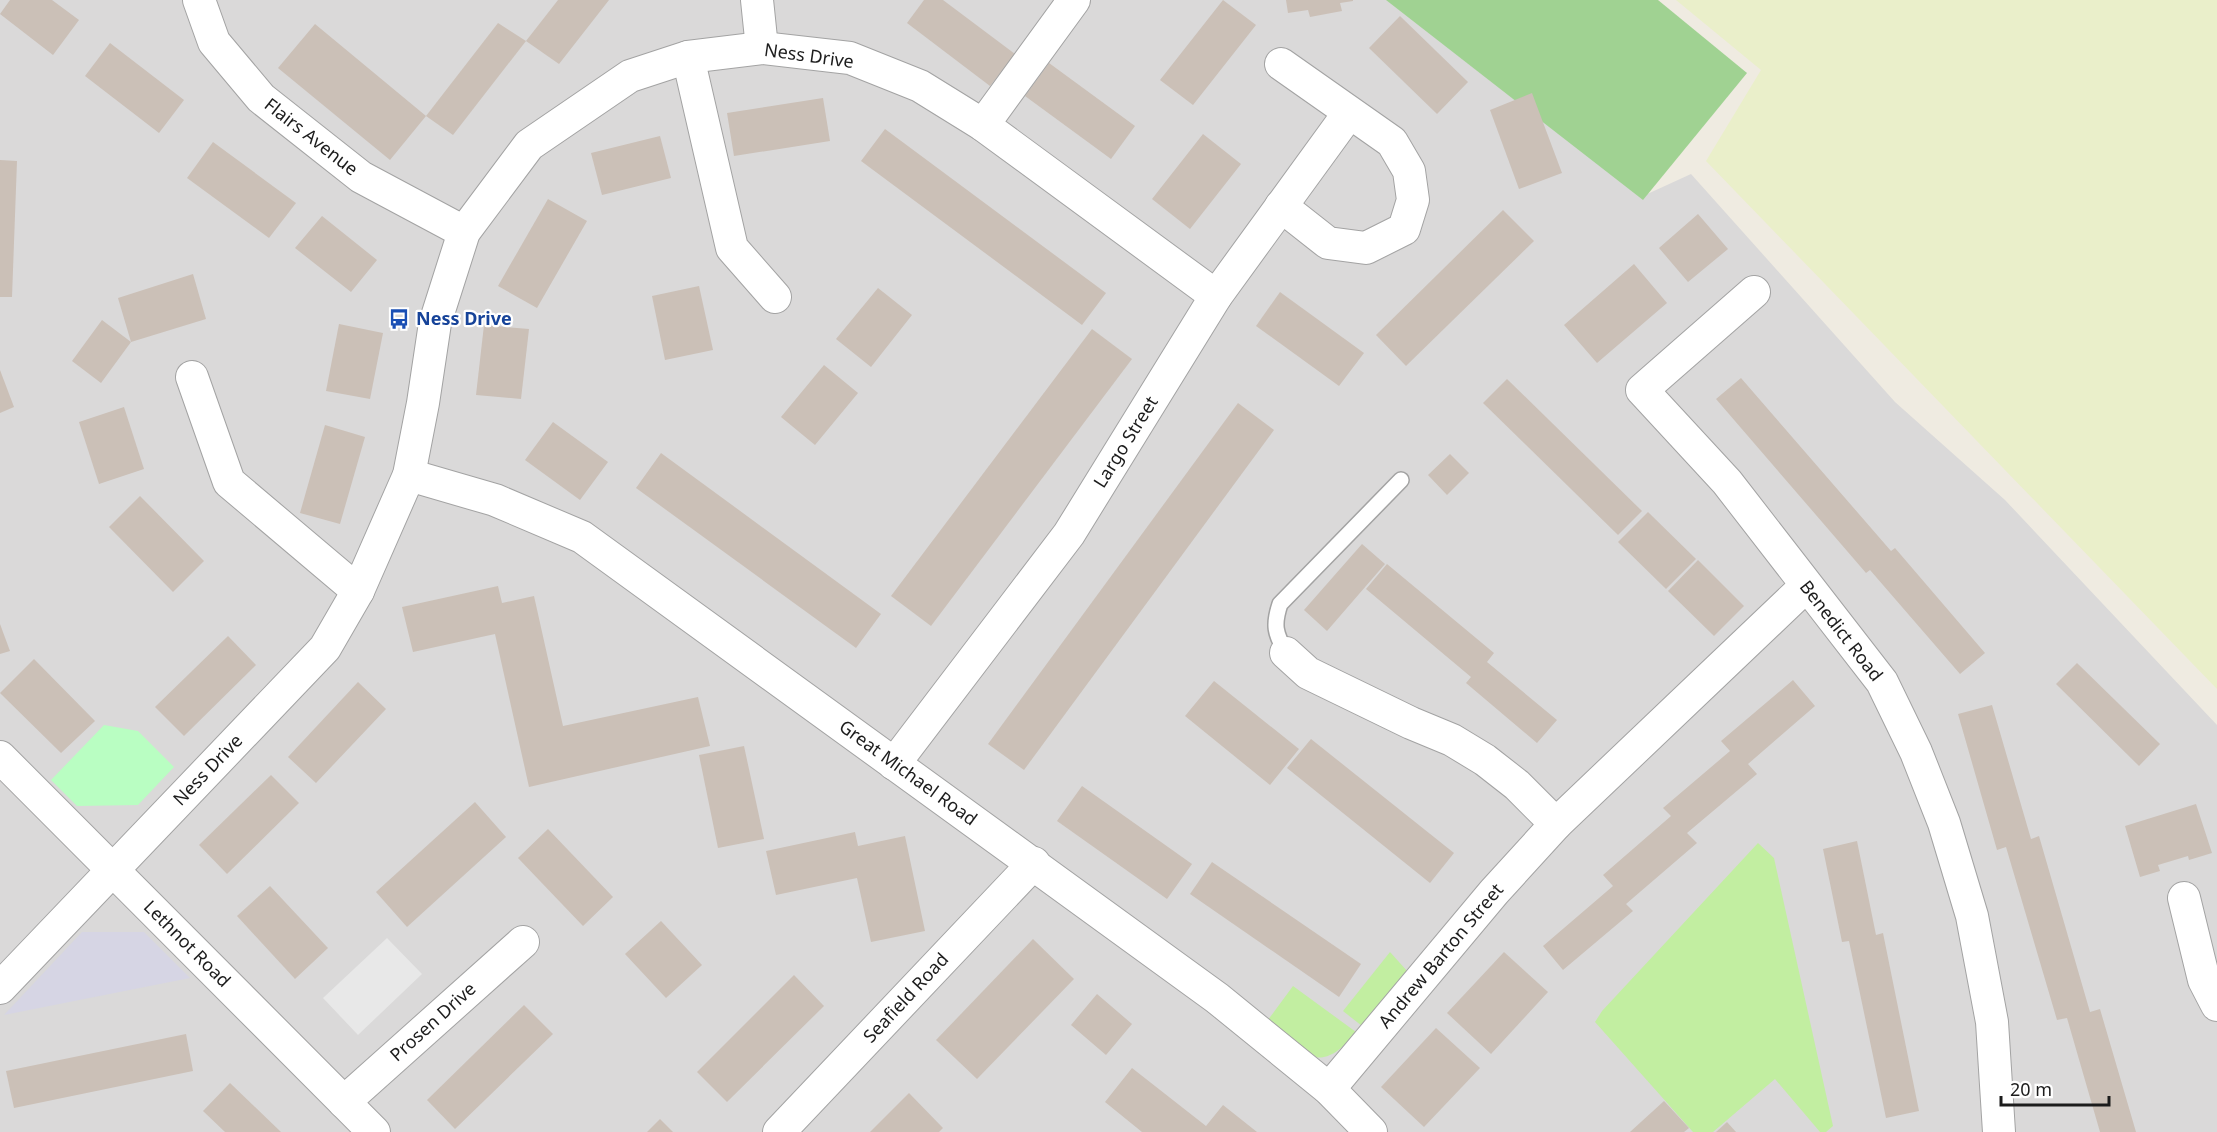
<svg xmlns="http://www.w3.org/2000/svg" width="2217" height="1132" viewBox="0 0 2217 1132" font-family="'Noto Sans',sans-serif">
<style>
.residential{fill:#dad9d9}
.farmland{fill:#eaefca}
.grass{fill:#c2eea1}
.forest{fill:#a0d292}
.park{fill:#b9fec2}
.parking{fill:#e8e8e8}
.plaza{fill:#d6d5e4}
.building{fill:#cbc0b7}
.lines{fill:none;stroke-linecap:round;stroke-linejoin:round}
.service-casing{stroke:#a3a3a3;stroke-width:18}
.minor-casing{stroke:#a3a3a3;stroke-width:34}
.service{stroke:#fff;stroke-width:15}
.minor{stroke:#fff;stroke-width:32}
.labels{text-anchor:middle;stroke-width:4.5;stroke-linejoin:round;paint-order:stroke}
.street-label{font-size:18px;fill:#1c1c1c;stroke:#fff}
.transit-label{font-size:18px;font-weight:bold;fill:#164399;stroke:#fff;text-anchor:start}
</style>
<rect width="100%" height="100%" fill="#efebe1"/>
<path class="residential" d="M 0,0 L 1387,0 L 1643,196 L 1691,174 L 1895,402 L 2005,500 L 2217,725 L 2217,1132 L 0,1132 Z"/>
<path class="farmland" d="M 1676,0 L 2217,0 L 2217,689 L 1706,161 L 1761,70 Z"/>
<g class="grass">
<path d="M 1758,843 L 1774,858 L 1833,1126 L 1826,1132 L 1820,1132 L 1775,1079 L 1713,1132 L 1693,1132 L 1595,1022 L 1602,1011 Z"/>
<path d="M 1390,952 L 1408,972 L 1362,1026 L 1343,1011 Z"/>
<path d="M 1293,986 L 1356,1032 C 1319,1079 1301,1052 1265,1024 Z"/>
</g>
<path class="forest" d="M 1386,0 L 1658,0 L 1747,73 L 1643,200 Z"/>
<path class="park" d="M 104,725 L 138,731 L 174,767 L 138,805 L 77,806 L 51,780 Z"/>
<path class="parking" d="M 387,938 L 422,974 L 358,1035 L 323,998 Z"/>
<path class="plaza" d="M 82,932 L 144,932 L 190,978 L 4,1015 Z"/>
<g class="building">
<path d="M 10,0 L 52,0 L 79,20 L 53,55 L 0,14 Z"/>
<path d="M 558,0 L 609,0 L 559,64 L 526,41 Z"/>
<path d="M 924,0 L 943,0 L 1015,54 L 990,86 L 907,23 Z"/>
<path d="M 1223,0 L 1256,25 L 1193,105 L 1160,80 Z"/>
<path d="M 1286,0 L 1353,0 L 1353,1 L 1340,3 L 1342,11 L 1310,17 L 1308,10 L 1288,13 Z"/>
<path d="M 1400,16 L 1468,82 L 1437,114 L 1369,48 Z"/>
<path d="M 498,23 L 526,41 L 453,135 L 426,116 Z"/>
<path d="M 315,24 L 426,116 L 390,160 L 278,68 Z"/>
<path d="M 110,43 L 184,100 L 159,133 L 85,76 Z"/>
<path d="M 1049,63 L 1135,126 L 1111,159 L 1025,96 Z"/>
<path d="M 1532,93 L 1562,173 L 1519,189 L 1490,110 Z"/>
<path d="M 823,98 L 830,141 L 734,156 L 727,113 Z"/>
<path d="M 885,129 L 1106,293 L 1082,325 L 861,161 Z"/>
<path d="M 1203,134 L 1241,164 L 1190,229 L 1152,199 Z"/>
<path d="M 660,136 L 671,178 L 602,195 L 591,153 Z"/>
<path d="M 213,142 L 296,203 L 269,238 L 187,178 Z"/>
<path d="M 0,160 L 17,161 L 12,297 L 0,297 Z"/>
<path d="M 548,199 L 587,221 L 537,308 L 498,286 Z"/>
<path d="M 1503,210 L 1534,241 L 1406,366 L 1376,335 Z"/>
<path d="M 1698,214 L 1728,249 L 1688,282 L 1659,248 Z"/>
<path d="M 322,216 L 377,260 L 351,292 L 295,248 Z"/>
<path d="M 1634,264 L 1667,303 L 1597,363 L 1564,325 Z"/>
<path d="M 193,274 L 206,319 L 131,342 L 118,298 Z"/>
<path d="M 699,286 L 713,350 L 665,360 L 652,296 Z"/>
<path d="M 878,288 L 912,315 L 871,367 L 836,339 Z"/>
<path d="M 1280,292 L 1364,353 L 1339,386 L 1256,326 Z"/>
<path d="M 102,320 L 131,342 L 101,383 L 72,361 Z"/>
<path d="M 339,324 L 383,333 L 370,399 L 326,391 Z"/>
<path d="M 484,325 L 529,329 L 521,399 L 476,395 Z"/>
<path d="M 1092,329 L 1132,359 L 931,626 L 891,596 Z"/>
<path d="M 824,365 L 858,393 L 815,445 L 781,417 Z"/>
<path d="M 0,370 L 14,407 L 0,413 Z"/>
<path d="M 1741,378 L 1891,551 L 1895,548 L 1985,653 L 1960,674 L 1870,570 L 1866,573 L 1716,399 Z"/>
<path d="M 1507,379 L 1642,511 L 1618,535 L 1483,403 Z"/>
<path d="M 1238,403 L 1274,430 L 1024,770 L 988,744 Z"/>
<path d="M 124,407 L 144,469 L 99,484 L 79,422 Z"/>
<path d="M 553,422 L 608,462 L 580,500 L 525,460 Z"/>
<path d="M 325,425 L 365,437 L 340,524 L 300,513 Z"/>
<path d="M 661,453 L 881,614 L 856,648 L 636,488 Z"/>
<path d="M 1450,454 L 1469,473 L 1447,495 L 1428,475 Z"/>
<path d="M 140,496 L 204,561 L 173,592 L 109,527 Z"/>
<path d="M 1648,512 L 1696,559 L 1666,589 L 1618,542 Z"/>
<path d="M 1362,544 L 1385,564 L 1327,631 L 1304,610 Z"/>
<path d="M 1698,560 L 1744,606 L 1714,636 L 1668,591 Z"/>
<path d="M 1387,564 L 1494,653 L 1487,662 L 1557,720 L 1537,743 L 1466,683 L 1471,677 L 1366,589 Z"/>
<path d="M 498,586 L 502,603 L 534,596 L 563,726 L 698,697 L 710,746 L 529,787 L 495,634 L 413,652 L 402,607 Z"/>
<path d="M 0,624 L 10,651 L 0,654 Z"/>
<path d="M 228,636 L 256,665 L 184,736 L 155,707 Z"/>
<path d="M 34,659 L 95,721 L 61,753 L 0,693 Z"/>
<path d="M 2077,663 L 2160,744 L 2139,766 L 2056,684 Z"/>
<path d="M 1793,680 L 1815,706 L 1748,764 L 1757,774 L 1687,833 L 1697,843 L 1626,904 L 1633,911 L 1563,970 L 1543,946 L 1613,886 L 1603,875 L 1671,816 L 1663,808 L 1730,751 L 1721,741 Z"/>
<path d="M 1214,681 L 1299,749 L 1270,785 L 1185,716 Z"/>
<path d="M 358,682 L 386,709 L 316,783 L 288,757 Z"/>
<path d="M 1992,705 L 2031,839 L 2039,836 L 2090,1012 L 2100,1009 L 2136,1132 L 2100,1132 L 2067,1018 L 2057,1020 L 2006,847 L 1997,850 L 1958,714 Z"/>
<path d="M 1311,739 L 1454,853 L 1430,883 L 1287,768 Z"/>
<path d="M 744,746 L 764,839 L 718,848 L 699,755 Z"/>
<path d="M 271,775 L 299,803 L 227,874 L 199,845 Z"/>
<path d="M 1082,786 L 1192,864 L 1167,899 L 1057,821 Z"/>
<path d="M 475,802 L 506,837 L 407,927 L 376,892 Z"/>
<path d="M 2196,804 L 2212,853 L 2189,860 L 2188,856 L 2158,865 L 2160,871 L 2140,877 L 2125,826 Z"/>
<path d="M 548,829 L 613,897 L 583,926 L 518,858 Z"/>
<path d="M 855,832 L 858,846 L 905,836 L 925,931 L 871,942 L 857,878 L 776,895 L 766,851 Z"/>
<path d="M 1857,841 L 1876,935 L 1883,933 L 1919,1111 L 1886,1118 L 1849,941 L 1842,942 L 1823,849 Z"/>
<path d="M 1212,862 L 1361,964 L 1339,997 L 1190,894 Z"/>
<path d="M 270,886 L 328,948 L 295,979 L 237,916 Z"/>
<path d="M 661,921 L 702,965 L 666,998 L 625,954 Z"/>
<path d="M 1033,939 L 1074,979 L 977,1079 L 936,1040 Z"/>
<path d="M 1504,952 L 1548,992 L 1491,1054 L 1447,1013 Z"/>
<path d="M 794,975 L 824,1006 L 727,1102 L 697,1072 Z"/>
<path d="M 1097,994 L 1132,1024 L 1106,1055 L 1071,1025 Z"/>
<path d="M 524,1005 L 553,1034 L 455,1129 L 427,1100 Z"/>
<path d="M 1436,1028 L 1480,1068 L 1424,1127 L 1381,1087 Z"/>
<path d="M 186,1034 L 193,1071 L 14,1108 L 6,1071 Z"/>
<path d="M 1132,1068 L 1206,1126 L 1223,1105 L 1257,1132 L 1142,1132 L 1105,1102 Z"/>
<path d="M 230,1083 L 281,1132 L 225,1132 L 203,1111 Z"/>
<path d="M 909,1093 L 943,1128 L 939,1132 L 870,1132 Z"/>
<path d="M 1664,1101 L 1689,1128 L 1684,1132 L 1630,1132 Z"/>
<path d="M 660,1119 L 673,1132 L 647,1132 Z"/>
<path d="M 1727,1122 L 1736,1132 L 1716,1132 Z"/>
</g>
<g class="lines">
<g class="service-casing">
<path id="service" d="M 1286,653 C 1275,633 1273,625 1280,604 L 1401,480"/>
</g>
<g class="minor-casing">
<g id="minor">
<path d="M 199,0 L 214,42 L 261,98 L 361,177 L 464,232"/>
<path d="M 757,0 L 762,48"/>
<path d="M 688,57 L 732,248 L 775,297"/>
<path d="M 1281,64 L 1392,142 L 1409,171 L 1413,200 L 1404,229 L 1366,248 L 1328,243 L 1281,206"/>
<path d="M 983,125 L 1074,0"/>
<path d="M 1754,292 L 1642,390 L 1727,482 L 1882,682 L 1916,752 L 1944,823 L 1972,916 L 1992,1022 L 1999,1132"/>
<path d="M 192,377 L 229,482 L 358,591"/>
<path d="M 409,475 L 495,500 L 582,537 L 1217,998 L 1329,1089 L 1371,1132"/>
<path d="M 1286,653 L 1308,673 L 1411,723 L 1452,740 L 1485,760 L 1517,785 L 1556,824"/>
<path d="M 0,757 L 374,1132"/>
<path d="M 894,764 L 1069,534 L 1216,296 L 1349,113"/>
<path d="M 2184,898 L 2204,980 L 2217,1005"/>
<path d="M 0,988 L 325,648 L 358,591 L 409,475 L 423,403 L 435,323 L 464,232 L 529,145 L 630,76 L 688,57 L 762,48 L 850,58 L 920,86 L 983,125 L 1216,296"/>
<path d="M 1329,1089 L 1494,892 L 1556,824 L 1806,586"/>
<path d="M 344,1102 L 523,942"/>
<path d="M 779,1132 L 1034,863"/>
</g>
</g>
<use href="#service" class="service"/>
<use href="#minor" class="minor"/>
</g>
<defs>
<g id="bus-bare" transform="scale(1.62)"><path d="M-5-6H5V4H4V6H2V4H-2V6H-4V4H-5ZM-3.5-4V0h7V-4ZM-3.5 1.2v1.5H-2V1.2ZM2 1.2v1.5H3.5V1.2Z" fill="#1a4fb4" stroke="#fff" stroke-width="2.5" paint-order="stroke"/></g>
</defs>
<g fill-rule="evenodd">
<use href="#bus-bare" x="399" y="319"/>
</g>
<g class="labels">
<g class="street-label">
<text transform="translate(809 56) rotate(8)" y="6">Ness Drive</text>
<text transform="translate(311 137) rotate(38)" y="6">Flairs Avenue</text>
<text transform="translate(1126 442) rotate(-58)" y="6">Largo Street</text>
<text transform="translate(1841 631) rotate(52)" y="6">Benedict Road</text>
<text transform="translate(208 770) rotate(-46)" y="6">Ness Drive</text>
<text transform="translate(908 773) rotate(36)" y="6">Great Michael Road</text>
<text transform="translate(187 944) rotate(45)" y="6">Lethnot Road</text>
<text transform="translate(1441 956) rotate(-50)" y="6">Andrew Barton Street</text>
<text transform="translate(906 998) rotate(-47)" y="6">Seafield Road</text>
<text transform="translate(433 1022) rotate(-42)" y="6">Prosen Drive</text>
</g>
<g class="transit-label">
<text x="416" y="325">Ness Drive</text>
</g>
</g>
<path d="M2001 1096v9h108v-9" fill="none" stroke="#1c1c1c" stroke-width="3"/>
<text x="2010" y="1096" font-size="18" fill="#1c1c1c" stroke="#ffffff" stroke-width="4.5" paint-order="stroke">20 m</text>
</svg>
